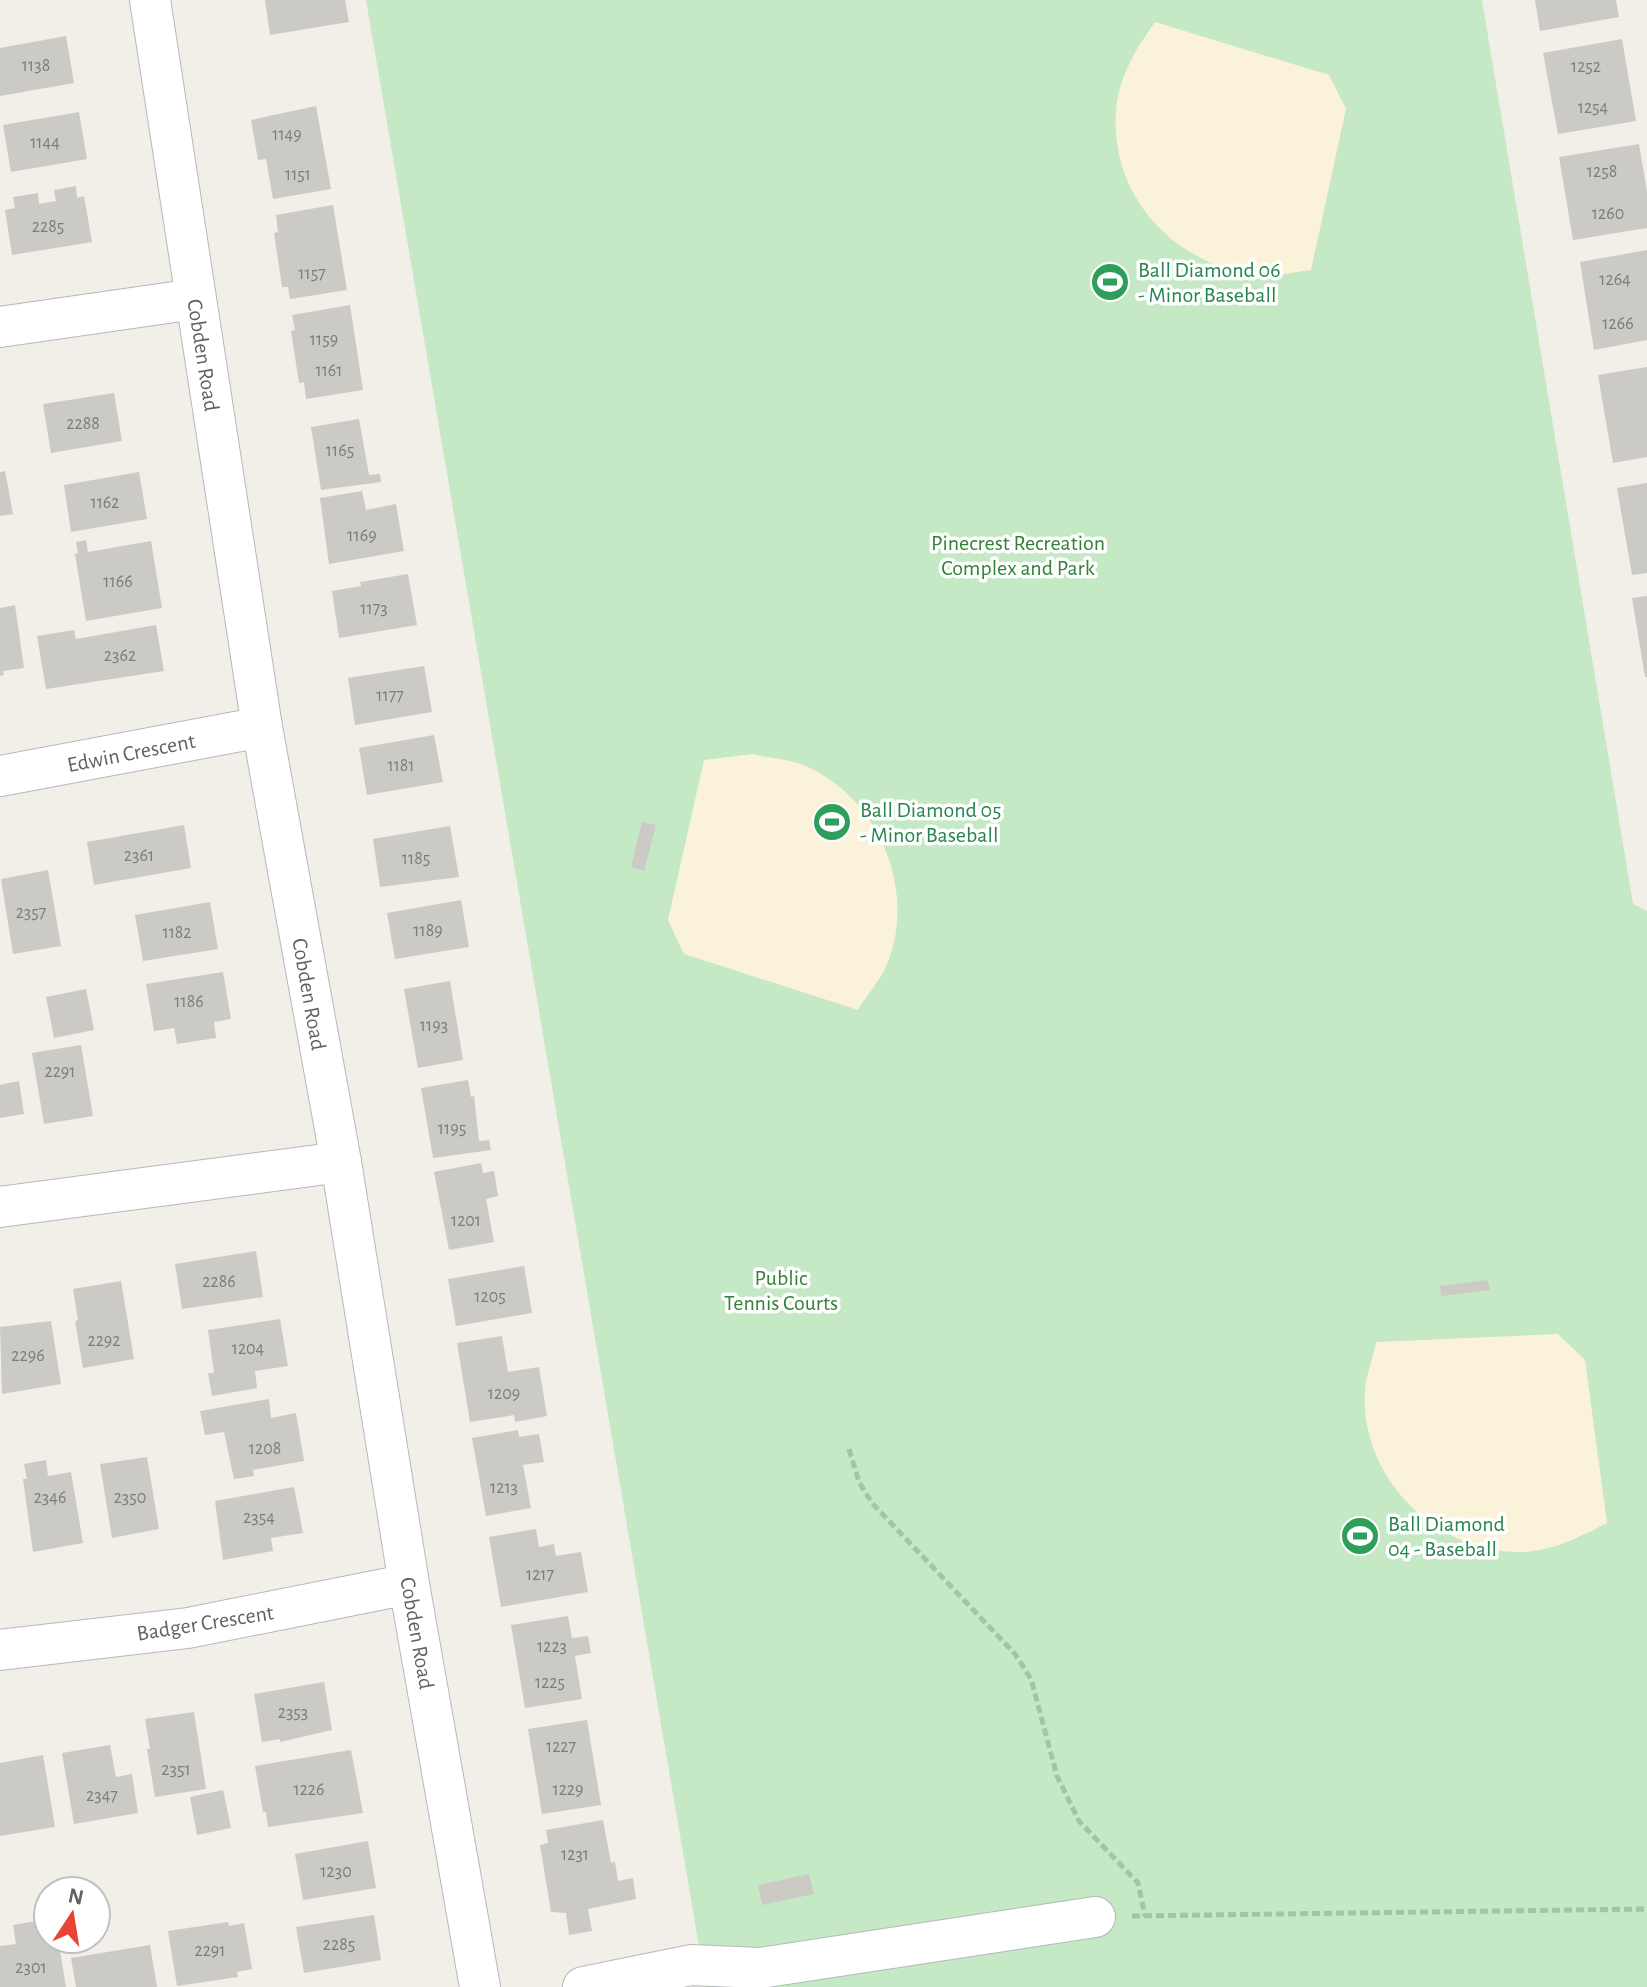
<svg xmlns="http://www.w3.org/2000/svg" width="1647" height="1987" viewBox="0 0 1647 1987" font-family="'Alegreya Sans',sans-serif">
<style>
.green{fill:#c5e8c5}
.sand{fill:#fbf3d9}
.building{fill:#cccac5}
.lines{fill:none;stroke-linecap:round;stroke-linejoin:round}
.minor-casing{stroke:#b5b8bc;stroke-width:42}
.path{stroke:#9cc7a9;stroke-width:5;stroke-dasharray:8 4;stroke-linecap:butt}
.minor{stroke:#fff;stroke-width:40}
.labels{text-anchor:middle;stroke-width:7;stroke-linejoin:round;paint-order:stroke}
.number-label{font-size:18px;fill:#7a7d7f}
.leisure-label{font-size:22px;fill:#27864d;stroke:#fff;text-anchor:start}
.street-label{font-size:22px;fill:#5f6368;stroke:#fff}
.park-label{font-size:22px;fill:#348238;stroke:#fff}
</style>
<rect width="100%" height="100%" fill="#f1efe8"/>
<path class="green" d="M 366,0 L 1482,0 L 1633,904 L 1647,911 L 1647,1987 L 706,1987 Z"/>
<g class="sand">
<path d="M 1155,22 L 1329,75 L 1346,109 L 1311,270 C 1295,272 1278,276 1262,276 C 1254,276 1246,273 1238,271 C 1164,255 1110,188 1116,111 C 1119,76 1136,49 1155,22 Z"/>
<path d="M 753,754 C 769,758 787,759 801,764 C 879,795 920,893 885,969 C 878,983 866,996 858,1010 L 684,954 L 668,920 L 704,760 Z"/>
<path d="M 1558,1334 L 1585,1360 L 1607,1523 C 1577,1538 1550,1553 1515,1552 C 1432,1550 1359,1474 1365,1390 C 1366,1375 1373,1358 1376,1342 Z"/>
</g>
<g class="building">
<path d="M 265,0 L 345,0 L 349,22 L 270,35 Z"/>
<path d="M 1535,0 L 1616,0 L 1619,17 L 1540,31 Z"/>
<path d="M 66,36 L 74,83 L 0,96 L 0,48 Z"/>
<path d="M 1622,39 L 1636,121 L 1558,134 L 1543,53 Z"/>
<path d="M 316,106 L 331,189 L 273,199 L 266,159 L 258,160 L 251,120 Z"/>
<path d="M 79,112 L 87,159 L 11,172 L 3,125 Z"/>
<path d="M 1639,144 L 1647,192 L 1647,228 L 1573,240 L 1559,157 Z"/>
<path d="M 76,186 L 77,198 L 84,196 L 92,242 L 12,255 L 5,210 L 15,208 L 13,197 L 38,193 L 39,204 L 56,201 L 54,190 Z"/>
<path d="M 333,205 L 347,290 L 290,299 L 288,287 L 282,287 L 274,233 L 278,232 L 276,215 Z"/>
<path d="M 1647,250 L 1647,340 L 1594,350 L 1580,262 Z"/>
<path d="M 350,305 L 363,390 L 306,399 L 304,382 L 299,383 L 291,331 L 295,330 L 292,315 Z"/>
<path d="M 1647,367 L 1647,457 L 1613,463 L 1598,375 Z"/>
<path d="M 114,393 L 122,441 L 51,453 L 43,404 Z"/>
<path d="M 359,419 L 369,475 L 380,474 L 381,482 L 321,490 L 311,427 Z"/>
<path d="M 5,471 L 13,514 L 0,516 L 0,472 Z"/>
<path d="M 139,472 L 147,519 L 71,532 L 64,485 Z"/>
<path d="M 1647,483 L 1647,573 L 1632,575 L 1617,488 Z"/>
<path d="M 362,491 L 366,510 L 396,504 L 404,551 L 329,564 L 320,498 Z"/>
<path d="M 86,540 L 88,552 L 151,541 L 162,608 L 86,621 L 75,554 L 78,553 L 76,542 Z"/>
<path d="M 408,574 L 417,625 L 339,638 L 332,591 L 361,586 L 360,582 Z"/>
<path d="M 1647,596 L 1647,677 L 1645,677 L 1632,598 Z"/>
<path d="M 15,605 L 24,668 L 3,671 L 4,675 L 0,676 L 0,608 Z"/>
<path d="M 156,625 L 164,671 L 46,689 L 37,636 L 74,630 L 76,639 Z"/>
<path d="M 424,666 L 432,712 L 355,725 L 348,678 Z"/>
<path d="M 434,735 L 443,782 L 367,795 L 359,748 Z"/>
<path d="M 642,822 L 656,825 L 644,871 L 631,867 Z"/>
<path d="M 184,825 L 191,868 L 94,885 L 87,842 Z"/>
<path d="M 450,826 L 459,877 L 380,887 L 373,839 Z"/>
<path d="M 48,870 L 61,946 L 13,954 L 1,879 Z"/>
<path d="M 461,900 L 469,947 L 395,959 L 387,913 Z"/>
<path d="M 210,902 L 218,949 L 143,961 L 135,915 Z"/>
<path d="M 223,972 L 231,1019 L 214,1022 L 216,1038 L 177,1044 L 174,1028 L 154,1031 L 146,984 Z"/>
<path d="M 450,981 L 463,1060 L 418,1068 L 404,989 Z"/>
<path d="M 86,989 L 94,1030 L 54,1038 L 46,997 Z"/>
<path d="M 81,1045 L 93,1116 L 44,1124 L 32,1053 Z"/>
<path d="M 468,1080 L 471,1097 L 474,1096 L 479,1141 L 489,1140 L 491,1150 L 433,1158 L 421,1088 Z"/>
<path d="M 19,1081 L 24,1114 L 0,1118 L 0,1085 Z"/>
<path d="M 481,1163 L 483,1173 L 494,1171 L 498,1196 L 486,1199 L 494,1242 L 449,1250 L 434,1172 Z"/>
<path d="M 256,1251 L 263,1297 L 182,1309 L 175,1264 Z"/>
<path d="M 524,1266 L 532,1313 L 456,1326 L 448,1279 Z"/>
<path d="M 1488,1280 L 1490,1290 L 1441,1296 L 1440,1286 Z"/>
<path d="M 121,1281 L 134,1359 L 83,1368 L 75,1321 L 78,1320 L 73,1289 Z"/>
<path d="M 280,1319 L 288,1366 L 255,1371 L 257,1388 L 212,1396 L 208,1373 L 214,1373 L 208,1330 Z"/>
<path d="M 51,1321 L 61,1384 L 2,1394 L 0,1327 Z"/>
<path d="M 502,1336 L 508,1372 L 539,1367 L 547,1416 L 515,1422 L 514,1415 L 470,1422 L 457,1343 Z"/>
<path d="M 269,1399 L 271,1418 L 296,1413 L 304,1461 L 253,1470 L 254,1476 L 234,1479 L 224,1432 L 205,1435 L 200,1411 Z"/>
<path d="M 518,1430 L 519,1437 L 539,1434 L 544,1462 L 523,1465 L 531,1508 L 486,1516 L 472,1438 Z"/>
<path d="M 147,1457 L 159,1529 L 112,1538 L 100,1464 Z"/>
<path d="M 46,1460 L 48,1476 L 71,1472 L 83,1543 L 33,1552 L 23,1479 L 27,1479 L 24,1464 Z"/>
<path d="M 294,1487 L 303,1533 L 271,1538 L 273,1551 L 223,1560 L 215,1501 Z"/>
<path d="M 536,1529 L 539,1547 L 554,1544 L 556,1556 L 581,1552 L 588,1592 L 501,1607 L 489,1537 Z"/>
<path d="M 568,1616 L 572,1638 L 588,1636 L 591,1653 L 575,1656 L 582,1699 L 525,1708 L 511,1625 Z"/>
<path d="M 324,1682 L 332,1730 L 280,1742 L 280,1739 L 262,1742 L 254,1694 Z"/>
<path d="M 194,1712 L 206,1789 L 155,1797 L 147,1749 L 150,1749 L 145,1719 Z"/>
<path d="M 587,1720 L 601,1805 L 542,1814 L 528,1729 Z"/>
<path d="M 110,1745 L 116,1777 L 132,1774 L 138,1813 L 74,1824 L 62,1753 Z"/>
<path d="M 351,1750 L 363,1813 L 268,1827 L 266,1812 L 263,1812 L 255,1766 Z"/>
<path d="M 43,1755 L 55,1827 L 0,1836 L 0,1763 Z"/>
<path d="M 223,1790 L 231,1828 L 197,1835 L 190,1797 Z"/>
<path d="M 603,1820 L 611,1863 L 615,1862 L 618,1881 L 633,1878 L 636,1899 L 588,1909 L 592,1931 L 569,1935 L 566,1913 L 551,1912 L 540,1845 L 548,1843 L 546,1830 Z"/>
<path d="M 368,1841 L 376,1888 L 303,1900 L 295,1854 Z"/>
<path d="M 809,1874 L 814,1894 L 762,1905 L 758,1885 Z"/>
<path d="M 374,1915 L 381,1960 L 304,1973 L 296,1927 Z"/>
<path d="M 48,1919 L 48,1939 L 58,1939 L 66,1987 L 0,1987 L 0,1946 L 16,1944 L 13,1925 Z"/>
<path d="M 228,1922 L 229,1926 L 244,1923 L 252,1969 L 237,1972 L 238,1977 L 177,1986 L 168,1931 Z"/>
<path d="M 150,1945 L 157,1987 L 76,1987 L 71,1958 Z"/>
</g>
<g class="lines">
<g class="minor-casing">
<g id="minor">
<path d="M 150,0 L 262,727 L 341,1162 L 409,1584 L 480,1987"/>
<path d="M 0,327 L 195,299"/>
<path d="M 0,776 L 262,727"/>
<path d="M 0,1207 L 341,1162"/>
<path d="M 0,1650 L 188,1628 L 409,1584"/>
<path d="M 583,1987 L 691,1965 L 760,1968 L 1095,1917"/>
</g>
</g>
<g class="path">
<path d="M 849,1449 L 859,1482 L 872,1503 L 1015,1654 L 1031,1679 L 1057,1776 L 1079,1821 L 1138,1883 L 1145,1916"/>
<path d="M 1132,1916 L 1647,1909"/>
</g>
<use href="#minor" class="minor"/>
</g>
<defs>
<g id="stadium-disc" transform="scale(2)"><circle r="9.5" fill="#2e9e5b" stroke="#fff"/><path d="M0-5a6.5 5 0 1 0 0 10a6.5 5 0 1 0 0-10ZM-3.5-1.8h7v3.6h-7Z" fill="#fff"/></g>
</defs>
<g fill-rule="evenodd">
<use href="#stadium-disc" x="1110" y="282"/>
<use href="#stadium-disc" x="832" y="822"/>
<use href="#stadium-disc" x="1360" y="1536"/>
</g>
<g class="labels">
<g class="number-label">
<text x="36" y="71">1138</text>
<text x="1586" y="72">1252</text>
<text x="1593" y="113">1254</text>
<text x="287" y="140">1149</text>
<text x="45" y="148">1144</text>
<text x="1602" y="177">1258</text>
<text x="298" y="180">1151</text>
<text x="1608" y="219">1260</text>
<text x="48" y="232">2285</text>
<text x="312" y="279">1157</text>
<text x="1615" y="285">1264</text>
<text x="1618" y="329">1266</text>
<text x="324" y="345">1159</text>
<text x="329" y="376">1161</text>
<text x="83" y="429">2288</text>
<text x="340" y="456">1165</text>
<text x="105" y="508">1162</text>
<text x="362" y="541">1169</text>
<text x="118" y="587">1166</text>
<text x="374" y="614">1173</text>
<text x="120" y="661">2362</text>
<text x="390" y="701">1177</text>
<text x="401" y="771">1181</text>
<text x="139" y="861">2361</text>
<text x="416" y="864">1185</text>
<text x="31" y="918">2357</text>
<text x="428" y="936">1189</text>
<text x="177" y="938">1182</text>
<text x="189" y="1007">1186</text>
<text x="434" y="1031">1193</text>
<text x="60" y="1077">2291</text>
<text x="452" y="1134">1195</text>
<text x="466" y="1226">1201</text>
<text x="219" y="1287">2286</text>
<text x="490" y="1302">1205</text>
<text x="104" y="1346">2292</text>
<text x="248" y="1354">1204</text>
<text x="28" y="1361">2296</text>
<text x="504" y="1399">1209</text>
<text x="265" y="1454">1208</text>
<text x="504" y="1493">1213</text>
<text x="50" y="1503">2346</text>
<text x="130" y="1503">2350</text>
<text x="259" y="1523">2354</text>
<text x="540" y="1580">1217</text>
<text x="552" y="1652">1223</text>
<text x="550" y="1688">1225</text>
<text x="293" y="1718">2353</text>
<text x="561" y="1752">1227</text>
<text x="176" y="1775">2351</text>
<text x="309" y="1795">1226</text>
<text x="568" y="1795">1229</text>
<text x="102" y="1801">2347</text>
<text x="575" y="1860">1231</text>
<text x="336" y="1877">1230</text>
<text x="339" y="1950">2285</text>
<text x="210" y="1956">2291</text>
<text x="31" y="1973">2301</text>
</g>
<g class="leisure-label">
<text x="1138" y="277">Ball Diamond 06<tspan x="1138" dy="25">- Minor Baseball</tspan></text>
<text x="860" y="817">Ball Diamond 05<tspan x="860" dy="25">- Minor Baseball</tspan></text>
<text x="1388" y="1531">Ball Diamond<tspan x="1388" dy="25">04 - Baseball</tspan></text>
</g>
<g class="street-label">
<text transform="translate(204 355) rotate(81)" y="8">Cobden Road</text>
<text transform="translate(131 752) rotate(-11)" y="8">Edwin Crescent</text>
<text transform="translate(310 994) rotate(80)" y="8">Cobden Road</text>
<text transform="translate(205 1622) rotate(-9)" y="8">Badger Crescent</text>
<text transform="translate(418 1633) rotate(80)" y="8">Cobden Road</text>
</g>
<g class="park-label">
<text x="1018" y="550">Pinecrest Recreation<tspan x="1018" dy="25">Complex and Park</tspan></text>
<text x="781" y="1285">Public<tspan x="781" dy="25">Tennis Courts</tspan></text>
</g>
</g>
<g transform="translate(72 1915) rotate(12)"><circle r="38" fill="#ffffff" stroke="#bfc1c3" stroke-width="2"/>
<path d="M0-6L14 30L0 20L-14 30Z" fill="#ea4335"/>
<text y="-12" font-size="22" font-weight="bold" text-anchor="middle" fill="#5f6368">N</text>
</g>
</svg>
